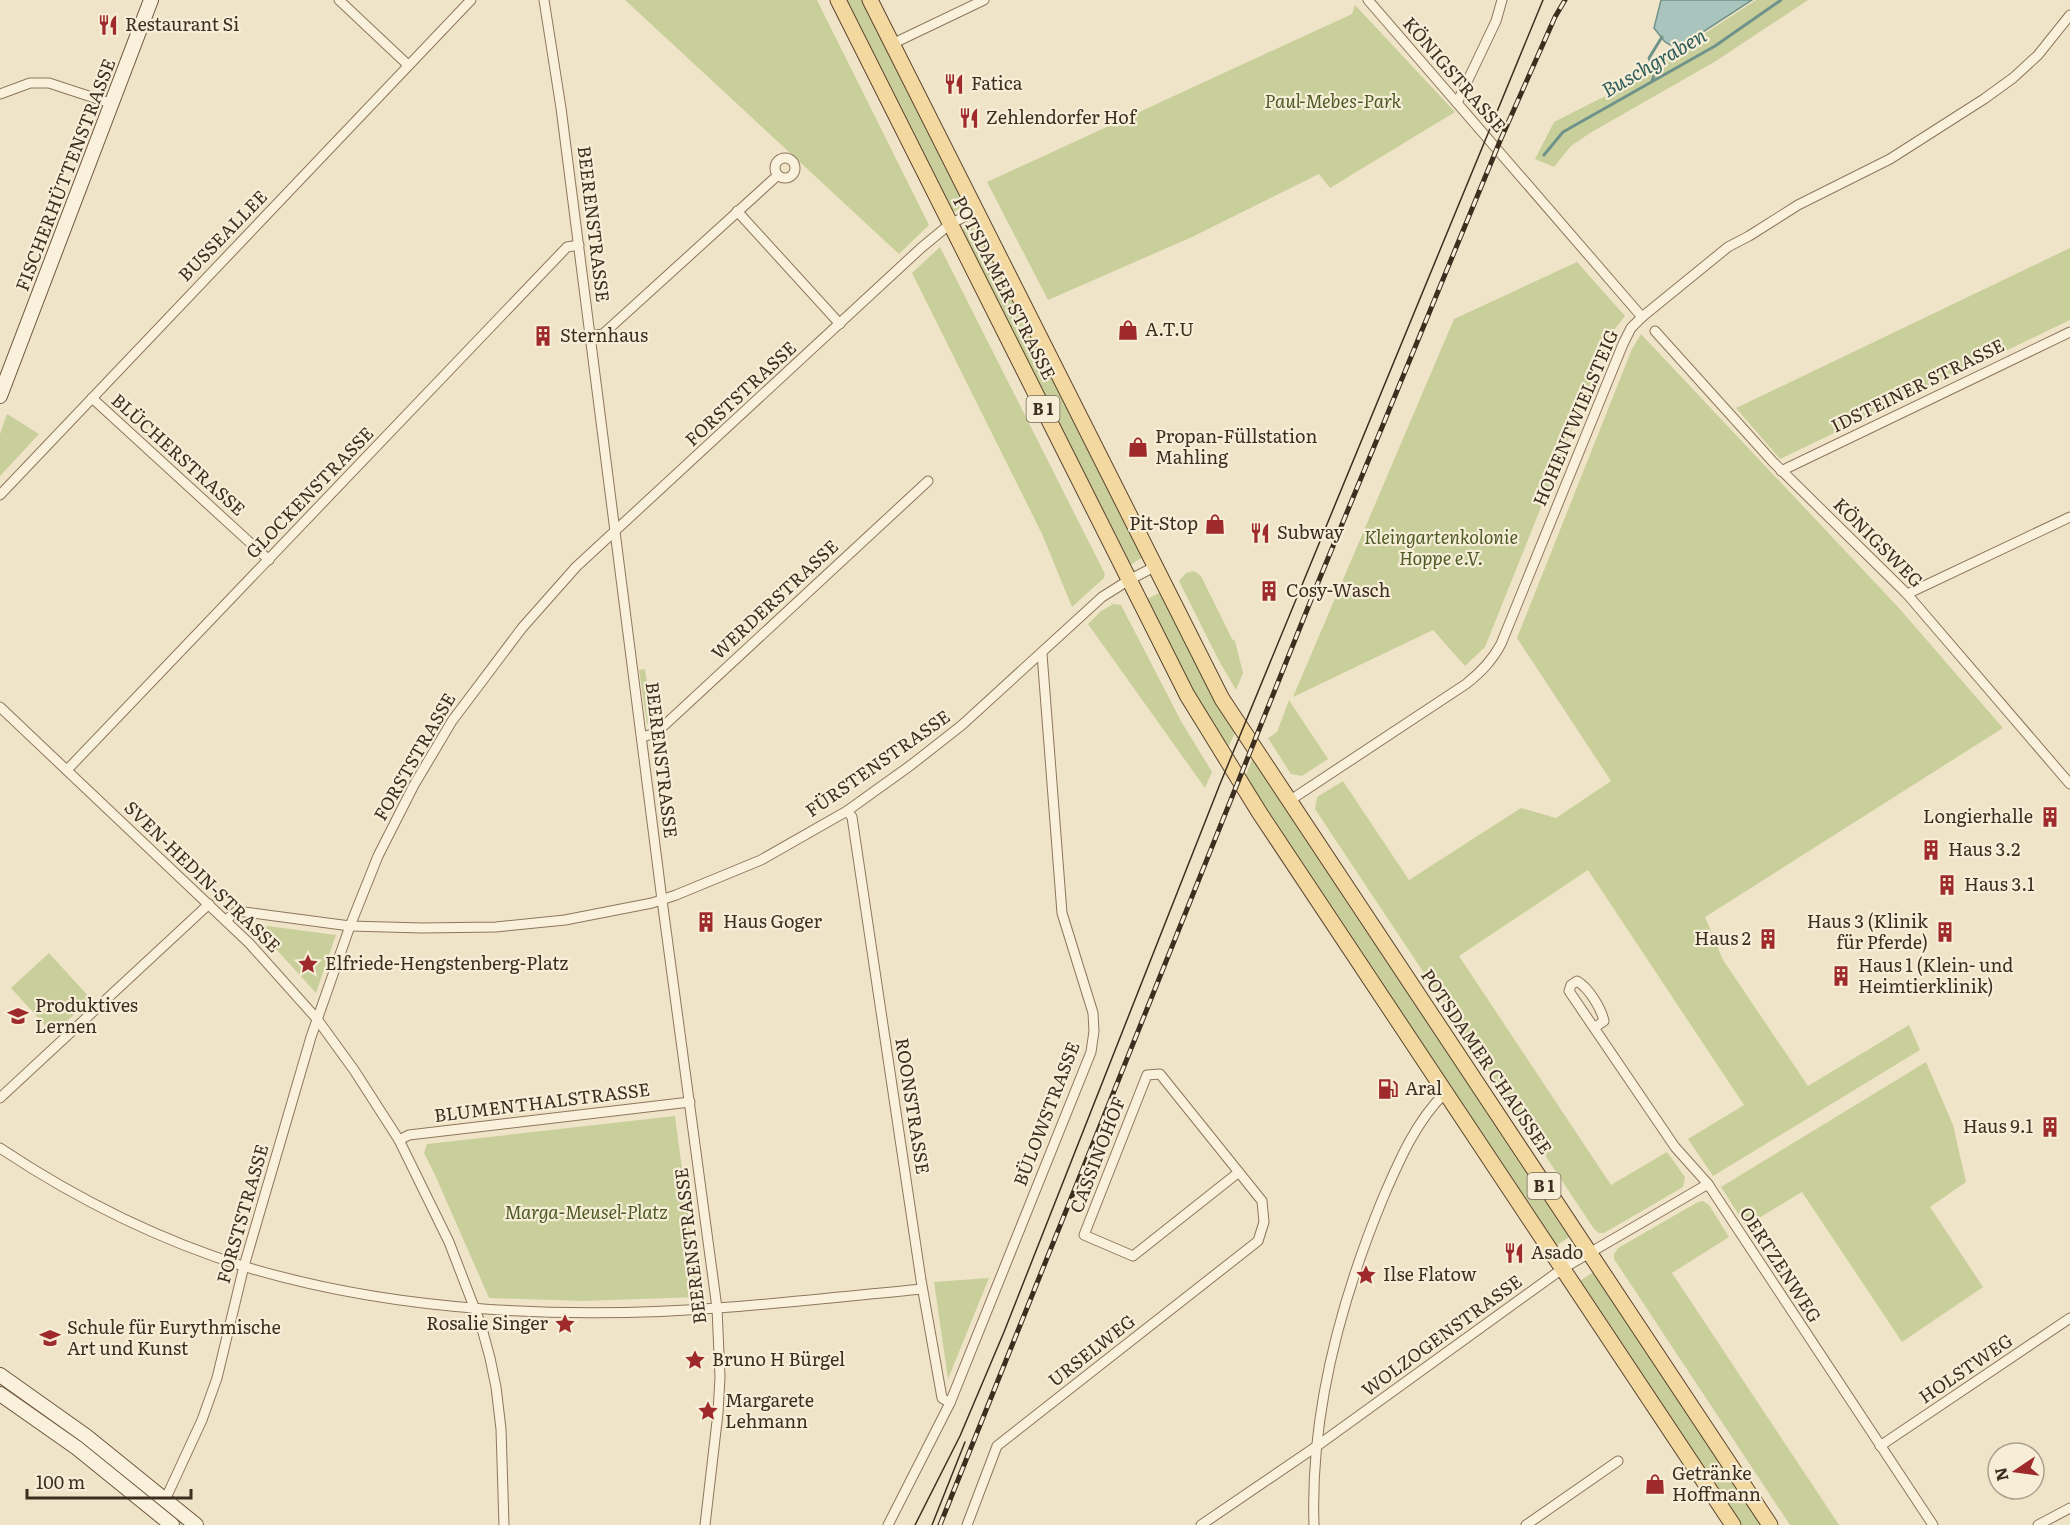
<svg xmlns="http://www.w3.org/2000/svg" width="2070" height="1525" viewBox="0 0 2070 1525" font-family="Literata,serif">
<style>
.green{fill:#c9cf9b}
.water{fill:#a9c4bc;stroke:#6f938a;stroke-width:1.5}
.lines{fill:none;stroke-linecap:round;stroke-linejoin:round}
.stream{stroke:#6f938a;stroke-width:3}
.street-casing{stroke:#8d765c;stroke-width:11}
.secondary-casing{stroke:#6f573f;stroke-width:16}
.primary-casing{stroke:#5b4430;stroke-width:17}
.street{stroke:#faf1dc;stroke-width:9}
.secondary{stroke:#faf1dc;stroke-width:14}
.primary{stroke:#f3d9a0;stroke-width:15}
.tram{stroke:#3d2e20;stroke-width:1.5}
.rail-casing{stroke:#3d2e20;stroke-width:5}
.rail{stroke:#f7eed8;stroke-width:3;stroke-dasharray:9;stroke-linecap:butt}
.labels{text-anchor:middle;stroke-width:4.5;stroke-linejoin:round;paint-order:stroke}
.shield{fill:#f7eed8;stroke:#756857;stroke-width:1.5}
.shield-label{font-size:16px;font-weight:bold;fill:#3d2e20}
.poi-label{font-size:18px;fill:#3d2e20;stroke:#f7eed8;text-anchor:start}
.street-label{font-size:18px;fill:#3d2e20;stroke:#f7eed8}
.park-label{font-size:18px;font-style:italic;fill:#4d5a26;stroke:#f7eed8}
.water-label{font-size:20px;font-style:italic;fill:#2f5d5a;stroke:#f7eed8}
</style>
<rect width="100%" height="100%" fill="#f0e4c8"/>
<g class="green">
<path d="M 625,0 L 817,0 L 929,225 L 899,254 Z"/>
<path d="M 843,0 L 864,0 L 965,202 L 965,206 L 952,213 Z"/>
<path d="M 1756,0 L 1808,0 L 1716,61 L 1590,133 L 1571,146 L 1554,167 L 1535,159 L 1554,122 L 1621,88 Z"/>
<path d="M 1355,5 L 1455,112 L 1330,188 L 1319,174 L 1192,237 L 1048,300 L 987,182 L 1352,14 Z"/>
<path d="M 973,223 L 1143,557 L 1130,565 L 961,230 Z"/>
<path d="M 940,247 L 1105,574 L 1104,578 L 1072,607 L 1042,534 L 912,273 Z"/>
<path d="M 2070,248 L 2070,320 L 1780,459 L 1736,408 Z"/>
<path d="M 1577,262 L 1625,316 L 1610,335 L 1485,647 L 1465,666 L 1433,630 L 1293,697 L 1454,319 Z"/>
<path d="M 1641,334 L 1898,607 L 2003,728 L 1705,917 L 1723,960 L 1808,1086 L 1909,1025 L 1920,1050 L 1713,1176 L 1688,1139 L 1744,1105 L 1588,870 L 1459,956 L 1611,1185 L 1667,1152 L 1685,1177 L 1683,1187 L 1678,1190 L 1604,1233 L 1599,1233 L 1594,1229 L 1315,809 L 1317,797 L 1343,781 L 1409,880 L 1521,808 L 1556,818 L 1611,781 L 1517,638 L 1632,349 Z"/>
<path d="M 7,414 L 39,434 L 0,476 L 0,434 Z"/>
<path d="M 1194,571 L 1201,576 L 1232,639 L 1235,641 L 1243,673 L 1236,690 L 1218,659 L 1179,581 L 1186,573 Z"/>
<path d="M 1161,592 L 1236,731 L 1226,752 L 1145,600 Z"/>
<path d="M 1113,604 L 1121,605 L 1181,721 L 1212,772 L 1205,788 L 1088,624 L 1101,611 Z"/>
<path d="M 645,669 L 652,720 L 652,723 L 647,724 L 639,670 Z"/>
<path d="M 1289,700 L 1328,759 L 1302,776 L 1291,774 L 1268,738 L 1277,732 Z"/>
<path d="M 1253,757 L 1571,1236 L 1554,1247 L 1244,780 Z"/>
<path d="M 253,924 L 336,935 L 316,993 Z"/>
<path d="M 49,953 L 91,999 L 53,1034 L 11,988 Z"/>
<path d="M 1926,1062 L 1953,1125 L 1966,1182 L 1930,1207 L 1983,1287 L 1902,1342 L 1802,1192 L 1746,1226 L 1721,1187 Z"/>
<path d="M 675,1116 L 699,1297 L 582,1301 L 489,1298 L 435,1175 L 424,1153 L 427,1144 Z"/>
<path d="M 1703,1201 L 1709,1205 L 1729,1237 L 1672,1273 L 1839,1525 L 1790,1525 L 1614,1259 L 1614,1254 L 1618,1248 L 1698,1202 Z"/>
<path d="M 1595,1271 L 1763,1525 L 1740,1525 L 1578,1282 Z"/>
<path d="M 989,1278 L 948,1379 L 934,1282 Z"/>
<path d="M 0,1382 L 101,1456 L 185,1525 L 181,1525 L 100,1457 L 0,1385 Z"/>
</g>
<path class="water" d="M 1661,0 L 1752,0 L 1689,41 L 1674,47 L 1665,42 L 1654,28 Z"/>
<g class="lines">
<g class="stream">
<path d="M 1652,81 L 1655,73 L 1649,58 L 1662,37"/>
<path d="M 1544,155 L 1563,132 L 1715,46 L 1781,0"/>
</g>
<g class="street-casing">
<g id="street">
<path d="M 339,0 L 408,65"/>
<path d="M 544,0 L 561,108 L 662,900 L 717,1308 L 720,1377 L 718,1413 L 705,1525"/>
<path d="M 1368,0 L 1642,317"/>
<path d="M 892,44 L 984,0"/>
<path d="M 0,94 L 30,83 L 49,83 L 113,104"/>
<path d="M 1457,103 L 1496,21 L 1502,0"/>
<circle cx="785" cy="168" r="10"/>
<path d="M 737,211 L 840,324"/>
<path d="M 1655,331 L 1773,462 L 1907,594 L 2070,784"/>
<path d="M 590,336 L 603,334 L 778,175"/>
<path d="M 92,398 L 269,560"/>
<path d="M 1781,471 L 2070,332"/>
<path d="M 0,495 L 471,0"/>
<path d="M 1907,594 L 2070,517"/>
<path d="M 0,707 L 249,943 L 317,1019 L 354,1070 L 399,1140 L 449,1242 L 481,1325 L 490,1358 L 496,1387 L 501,1429 L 504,1525"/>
<path d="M 642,737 L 656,733 L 928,481"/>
<path d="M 67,770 L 567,247 L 579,245"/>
<path d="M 1289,801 L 1466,684 C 1481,672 1492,661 1501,644 L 1623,344 L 1631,328 L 1642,317 L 1728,247 L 1749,236 L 1798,205 L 1890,159 L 1984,99 L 2013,78 L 2038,55 L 2070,15"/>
<path d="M 847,811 L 852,817 L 921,1280 L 942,1398 L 950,1403"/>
<path d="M 226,920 L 237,911 L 350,926 L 422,928 L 496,927 L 565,920 L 652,903 L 676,895 L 761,860 L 847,811 L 911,765 L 962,725 L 1102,597 L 1129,580 L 1154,567"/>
<path d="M 1594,1028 L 1604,1021 C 1601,1008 1589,988 1577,981 L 1571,985 L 1569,991 L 1675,1147 L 1708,1184 L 1933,1525"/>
<path d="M 0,1098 L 209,904"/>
<path d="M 399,1140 L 409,1135 L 690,1102"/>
<path d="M 0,1148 C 75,1198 159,1240 246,1267 C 399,1313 572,1320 731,1307 C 795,1302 859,1295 922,1289"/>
<path d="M 1880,1446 L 2070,1318"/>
<path d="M 165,1500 L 202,1420 L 217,1378 L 244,1266 L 311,1037 L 350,926 L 378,856 L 414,785 L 452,721 L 522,628 L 576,567 L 921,248 L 950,224 L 976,211"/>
<path d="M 888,1525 L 950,1403 L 1091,1052 L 1094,1031 L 1093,1013 L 1062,913 L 1042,654"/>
<path d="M 967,1525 L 997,1446 L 1258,1241 L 1264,1222 L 1262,1201 L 1160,1074 L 1147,1075 L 1084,1235 L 1133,1256 L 1239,1172"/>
<path d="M 1201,1525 L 1317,1446 L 1562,1269 L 1708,1184"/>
<path d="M 1314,1525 C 1310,1413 1341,1300 1383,1198 C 1399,1161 1416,1121 1445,1093"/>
<path d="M 1526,1525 L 1618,1461"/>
<path d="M 2038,1525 L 2070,1508"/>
</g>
</g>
<g class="secondary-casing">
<g id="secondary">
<path d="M 0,396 L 151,0"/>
<path d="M 0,1375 L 86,1436 L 196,1525"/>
<path d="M 0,1394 L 77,1448 L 172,1525"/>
</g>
</g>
<g class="primary-casing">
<g id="primary">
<path d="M 838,0 L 1187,695 L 1259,812 L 1733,1525"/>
<path d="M 870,0 L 1222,699 L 1770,1525"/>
</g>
</g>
<use href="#street" class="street"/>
<use href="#secondary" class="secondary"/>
<use href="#primary" class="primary"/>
<g class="tram">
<path d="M 915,1525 L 960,1436 L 1004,1332 L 1220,784 L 1543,0"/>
<path d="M 932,1525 L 965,1442"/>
</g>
<g class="rail-casing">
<path id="rail" d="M 940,1525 L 1317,585 L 1500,141 L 1555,17 L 1565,0"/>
</g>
<use href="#rail" class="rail"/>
</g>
<defs>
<g id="restaurant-bare" transform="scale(1.62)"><path d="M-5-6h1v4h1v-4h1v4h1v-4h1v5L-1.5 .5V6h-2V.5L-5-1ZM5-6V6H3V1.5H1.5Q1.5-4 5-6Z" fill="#9e2a2b" stroke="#f7eed8" stroke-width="2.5" paint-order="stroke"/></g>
<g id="shop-bare" transform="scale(1.62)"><path d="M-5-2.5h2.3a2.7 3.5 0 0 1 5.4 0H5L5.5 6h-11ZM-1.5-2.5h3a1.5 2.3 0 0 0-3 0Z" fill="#9e2a2b" stroke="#f7eed8" stroke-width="2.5" paint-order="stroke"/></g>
<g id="building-bare" transform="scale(1.62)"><path d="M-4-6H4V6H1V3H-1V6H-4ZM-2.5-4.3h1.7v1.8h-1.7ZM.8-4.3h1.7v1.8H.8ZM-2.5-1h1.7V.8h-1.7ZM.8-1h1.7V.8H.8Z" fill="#9e2a2b" stroke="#f7eed8" stroke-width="2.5" paint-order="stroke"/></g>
<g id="sight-bare" transform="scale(1.62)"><path d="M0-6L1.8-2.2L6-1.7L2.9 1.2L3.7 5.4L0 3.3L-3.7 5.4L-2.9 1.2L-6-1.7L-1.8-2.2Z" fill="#9e2a2b" stroke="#f7eed8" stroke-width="2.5" paint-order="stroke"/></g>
<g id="school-bare" transform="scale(1.62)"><path d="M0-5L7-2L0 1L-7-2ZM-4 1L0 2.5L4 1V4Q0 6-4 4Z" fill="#9e2a2b" stroke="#f7eed8" stroke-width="2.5" paint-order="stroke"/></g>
<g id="fuel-bare" transform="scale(1.62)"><path d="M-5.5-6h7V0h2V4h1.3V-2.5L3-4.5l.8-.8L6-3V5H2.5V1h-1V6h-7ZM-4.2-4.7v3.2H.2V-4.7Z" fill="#9e2a2b" stroke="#f7eed8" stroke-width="2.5" paint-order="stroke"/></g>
<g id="university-bare" transform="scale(1.62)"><path d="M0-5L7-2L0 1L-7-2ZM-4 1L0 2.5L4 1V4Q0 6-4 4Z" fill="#9e2a2b" stroke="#f7eed8" stroke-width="2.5" paint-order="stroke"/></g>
</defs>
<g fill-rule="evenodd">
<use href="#restaurant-bare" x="108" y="25"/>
<use href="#restaurant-bare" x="954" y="84"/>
<use href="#restaurant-bare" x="969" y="118"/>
<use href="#shop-bare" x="1128" y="330"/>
<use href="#building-bare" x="543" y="336"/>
<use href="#shop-bare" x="1138" y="447"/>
<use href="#shop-bare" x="1215" y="524"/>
<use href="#restaurant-bare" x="1260" y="533"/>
<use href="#building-bare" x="1269" y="591"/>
<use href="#building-bare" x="2050" y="817"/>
<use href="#building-bare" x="1931" y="850"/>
<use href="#building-bare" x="1947" y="885"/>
<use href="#building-bare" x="706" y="922"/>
<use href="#building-bare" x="1945" y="932"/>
<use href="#building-bare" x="1768" y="939"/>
<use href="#sight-bare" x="308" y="964"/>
<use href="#building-bare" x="1841" y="976"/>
<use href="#school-bare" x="18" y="1016"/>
<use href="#fuel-bare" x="1388" y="1089"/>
<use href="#building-bare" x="2050" y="1127"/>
<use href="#restaurant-bare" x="1514" y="1253"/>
<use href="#sight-bare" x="1366" y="1275"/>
<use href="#sight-bare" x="565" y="1324"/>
<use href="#university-bare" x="50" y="1338"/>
<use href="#sight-bare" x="695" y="1360"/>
<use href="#sight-bare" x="708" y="1411"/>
<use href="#shop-bare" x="1655" y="1484"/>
</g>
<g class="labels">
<g class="shield">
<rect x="1026.5" y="396" width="33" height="26" rx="4.5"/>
<rect x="1527.5" y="1173" width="33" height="26" rx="4.5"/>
</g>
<g class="shield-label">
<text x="1043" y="415">B 1</text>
<text x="1544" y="1192">B 1</text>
</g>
<g class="poi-label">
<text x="125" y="31">Restaurant Si</text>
<text x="971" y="90">Fatica</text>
<text x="986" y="124">Zehlendorfer Hof</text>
<text x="1145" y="336">A.T.U</text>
<text x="560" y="342">Sternhaus</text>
<text x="1155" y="443">Propan-Füllstation<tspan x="1155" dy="21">Mahling</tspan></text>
<text x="1198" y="530" text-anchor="end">Pit-Stop</text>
<text x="1277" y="539">Subway</text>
<text x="1286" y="597">Cosy-Wasch</text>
<text x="2033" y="823" text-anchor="end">Longierhalle</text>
<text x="1948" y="856">Haus 3.2</text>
<text x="1964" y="891">Haus 3.1</text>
<text x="723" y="928">Haus Goger</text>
<text x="1928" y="928" text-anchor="end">Haus 3 (Klinik<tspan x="1928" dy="21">für Pferde)</tspan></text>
<text x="1751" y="945" text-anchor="end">Haus 2</text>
<text x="325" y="970">Elfriede-Hengstenberg-Platz</text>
<text x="1858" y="972">Haus 1 (Klein- und<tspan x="1858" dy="21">Heimtierklinik)</tspan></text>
<text x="35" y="1012">Produktives<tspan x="35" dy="21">Lernen</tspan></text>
<text x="1405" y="1095">Aral</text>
<text x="2033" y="1133" text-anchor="end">Haus 9.1</text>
<text x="1531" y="1259">Asado</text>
<text x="1383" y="1281">Ilse Flatow</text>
<text x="548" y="1330" text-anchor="end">Rosalie Singer</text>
<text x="67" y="1334">Schule für Eurythmische<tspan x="67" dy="21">Art und Kunst</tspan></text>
<text x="712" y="1366">Bruno H Bürgel</text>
<text x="725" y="1407">Margarete<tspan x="725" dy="21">Lehmann</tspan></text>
<text x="1672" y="1480">Getränke<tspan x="1672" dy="21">Hoffmann</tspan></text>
</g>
<g class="street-label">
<text transform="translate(1454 75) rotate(49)" y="6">KÖNIGSTRASSE</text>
<text transform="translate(66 175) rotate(-69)" y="6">FISCHERHÜTTENSTRASSE</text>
<text transform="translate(593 224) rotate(83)" y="6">BEERENSTRASSE</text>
<text transform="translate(223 236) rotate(-46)" y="6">BUSSEALLEE</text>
<text transform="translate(1004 288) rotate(63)" y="6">POTSDAMER STRASSE</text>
<text transform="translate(1918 386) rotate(-26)" y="6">IDSTEINER STRASSE</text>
<text transform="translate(741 394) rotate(-43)" y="6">FORSTSTRASSE</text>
<text transform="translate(1576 418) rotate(-67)" y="6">HOHENTWIELSTEIG</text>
<text transform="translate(178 455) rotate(42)" y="6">BLÜCHERSTRASSE</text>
<text transform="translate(310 493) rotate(-46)" y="6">GLOCKENSTRASSE</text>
<text transform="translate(1878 543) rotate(45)" y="6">KÖNIGSWEG</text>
<text transform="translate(775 600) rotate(-43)" y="6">WERDERSTRASSE</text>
<text transform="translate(415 757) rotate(-60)" y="6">FORSTSTRASSE</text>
<text transform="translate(661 760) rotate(83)" y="6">BEERENSTRASSE</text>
<text transform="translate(878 764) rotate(-35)" y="6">FÜRSTENSTRASSE</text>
<text transform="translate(202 877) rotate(44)" y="6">SVEN-HEDIN-STRASSE</text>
<text transform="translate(1486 1062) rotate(56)" y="6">POTSDAMER CHAUSSEE</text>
<text transform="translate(542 1103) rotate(-7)" y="6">BLUMENTHALSTRASSE</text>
<text transform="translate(912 1106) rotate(81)" y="6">ROONSTRASSE</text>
<text transform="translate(1047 1114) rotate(-69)" y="6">BÜLOWSTRASSE</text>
<text transform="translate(1098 1155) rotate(-69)" y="6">CASSINOHOF</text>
<text transform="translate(243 1214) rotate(-74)" y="6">FORSTSTRASSE</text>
<text transform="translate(691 1246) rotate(-97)" y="6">BEERENSTRASSE</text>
<text transform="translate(1780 1265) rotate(57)" y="6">OERTZENWEG</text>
<text transform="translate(1442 1336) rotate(-36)" y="6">WOLZOGENSTRASSE</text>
<text transform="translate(1092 1351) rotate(-38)" y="6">URSELWEG</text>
<text transform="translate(1966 1369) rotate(-34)" y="6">HOLSTWEG</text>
</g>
<g class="park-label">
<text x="1333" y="108">Paul-Mebes-Park</text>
<text x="1441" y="544">Kleingartenkolonie<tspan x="1441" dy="21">Hoppe e.V.</tspan></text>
<text x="586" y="1219">Marga-Meusel-Platz</text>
</g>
<g class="water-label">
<text transform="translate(1654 63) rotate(-30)" y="7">Buschgraben</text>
</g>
</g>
<g transform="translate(2016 1471) rotate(257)"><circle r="28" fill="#f7eed8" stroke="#ada18e" stroke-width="1.5"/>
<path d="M0-4.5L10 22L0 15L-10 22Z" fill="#9e2a2b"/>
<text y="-9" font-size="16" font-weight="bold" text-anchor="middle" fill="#3d2e20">N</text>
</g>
<path d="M27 1489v9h164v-9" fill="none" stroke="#3d2e20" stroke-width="3"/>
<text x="36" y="1489" font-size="18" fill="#3d2e20" stroke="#f7eed8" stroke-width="4.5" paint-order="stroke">100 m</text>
</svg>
